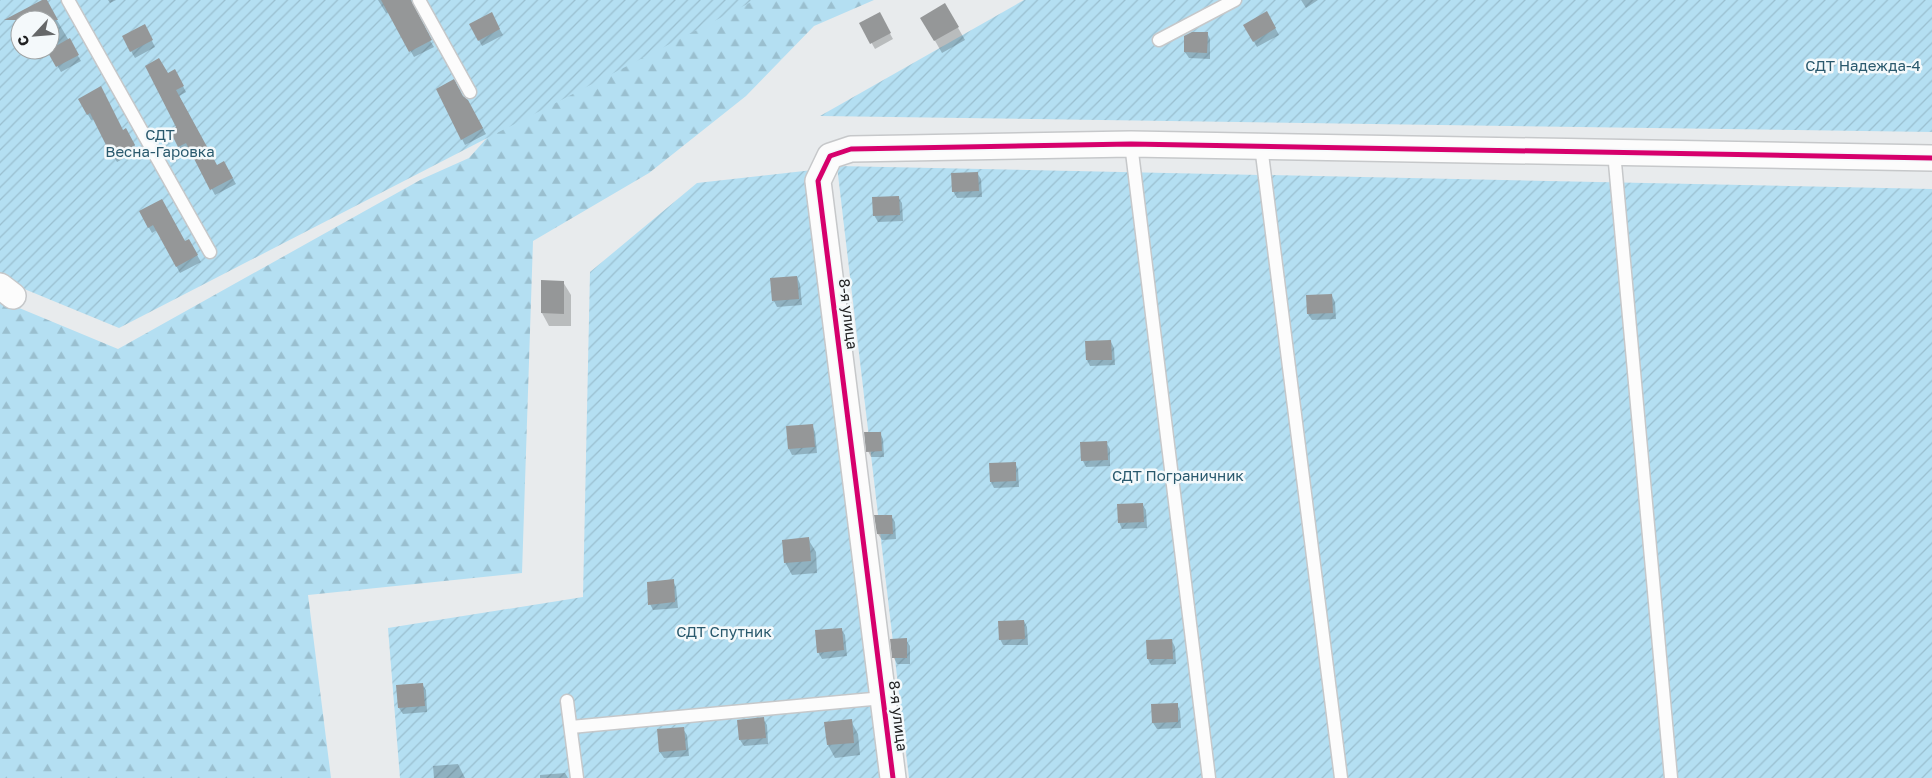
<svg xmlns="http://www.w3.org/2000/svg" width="1932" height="778" viewBox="0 0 1932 778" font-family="'Golos Text',sans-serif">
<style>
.forest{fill:url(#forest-firs)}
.garden{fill:url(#garden-furrows);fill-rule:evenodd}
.shadow{fill:#0003}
.building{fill:#959798}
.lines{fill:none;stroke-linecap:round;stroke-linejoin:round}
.service-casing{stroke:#c6c8ca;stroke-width:15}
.minor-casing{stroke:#c6c8ca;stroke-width:28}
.service{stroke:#fcfcfc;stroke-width:12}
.minor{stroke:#fcfcfc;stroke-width:25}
.cycleway-casing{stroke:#f4f9fb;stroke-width:8}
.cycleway{stroke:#d6006c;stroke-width:5}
.labels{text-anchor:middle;stroke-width:5;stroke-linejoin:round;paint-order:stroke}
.park-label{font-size:15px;fill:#29596d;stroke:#f4f9fb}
.street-label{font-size:15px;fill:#202122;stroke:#f4f9fb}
</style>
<defs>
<pattern id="forest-firs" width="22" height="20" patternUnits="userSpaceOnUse" patternTransform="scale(1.25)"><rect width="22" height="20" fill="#b4dff2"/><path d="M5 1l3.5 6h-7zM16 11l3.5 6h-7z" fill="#9abfcf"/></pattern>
<pattern id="garden-furrows" width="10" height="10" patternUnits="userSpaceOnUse" patternTransform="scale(1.25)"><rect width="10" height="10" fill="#b4dff2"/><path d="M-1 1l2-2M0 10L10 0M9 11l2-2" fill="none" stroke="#9abfcf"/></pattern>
</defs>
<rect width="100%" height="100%" fill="#e8ebed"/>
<path class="forest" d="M 710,0 L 874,0 L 814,26 L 746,96 L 649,173 L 533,241 L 522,573 L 308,595 L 331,778 L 0,778 L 0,300 L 118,349 L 422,179 L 469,158 L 495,129 Z"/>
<g class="garden">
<path d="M 0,0 L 755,0 L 119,328 L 0,279 ZM 20,20 L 50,20 L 50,50 L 20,50 Z"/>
<path d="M 1024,0 L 1932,0 L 1932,132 L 820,116 Z"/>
<path d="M 837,166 L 1932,189 L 1932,778 L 909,778 Z"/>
<path d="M 813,170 L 888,778 L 400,778 L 388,628 L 583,597 L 590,272 L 697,183 Z"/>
</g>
<g class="shadow">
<path d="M 45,0 L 81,61 L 61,72 L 48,50 L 50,50 L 50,20 L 30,20 Z"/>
<path d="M 108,0 L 116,0 L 110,3 Z"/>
<path d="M 378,0 L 405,0 L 434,47 L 414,57 L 389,12 L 386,13 Z"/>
<path d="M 1301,0 L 1318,0 L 1306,8 Z"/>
<path d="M 945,5 L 965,40 L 942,53 L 922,18 Z"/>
<path d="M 1267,13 L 1279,35 L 1257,47 L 1245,25 Z"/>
<path d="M 491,14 L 503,35 L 482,46 L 471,25 Z"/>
<path d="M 879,14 L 893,39 L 875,49 L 861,24 Z"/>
<path d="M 144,25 L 155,47 L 135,58 L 123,37 Z"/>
<path d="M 1207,33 L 1210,39 L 1210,59 L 1189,58 L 1185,52 Z"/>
<path d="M 175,71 L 186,92 L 179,96 L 217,167 L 224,163 L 236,184 L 215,195 L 190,148 L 183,153 L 171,131 L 178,128 L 167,75 Z"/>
<path d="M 462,97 L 467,101 L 486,134 L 465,145 L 462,139 Z"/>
<path d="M 79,99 L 123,132 L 126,130 L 138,151 L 117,162 L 94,119 L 91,120 Z"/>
<path d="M 977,173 L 981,179 L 982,197 L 957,198 L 953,191 Z"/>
<path d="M 898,197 L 902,203 L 903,221 L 878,222 L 874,215 Z"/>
<path d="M 140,212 L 184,243 L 189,241 L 201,262 L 180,273 L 157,230 L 152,233 Z"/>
<path d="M 797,277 L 800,284 L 802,305 L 777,307 L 774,301 L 772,279 Z"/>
<path d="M 563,282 L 571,295 L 571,326 L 549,326 L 542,313 Z"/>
<path d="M 1332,296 L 1335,302 L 1336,319 L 1312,320 L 1308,314 L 1307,297 Z"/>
<path d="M 1111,342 L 1114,348 L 1115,365 L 1090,366 L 1087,360 L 1086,343 Z"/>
<path d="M 812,425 L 815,432 L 817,453 L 792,455 L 789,449 Z"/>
<path d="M 880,433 L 883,439 L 884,457 L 871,457 L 868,451 Z"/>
<path d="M 1106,442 L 1110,449 L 1110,466 L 1086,467 L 1083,461 Z"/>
<path d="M 1015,463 L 1018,469 L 1019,487 L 994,488 L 991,482 Z"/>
<path d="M 1142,504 L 1146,510 L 1147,528 L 1122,529 L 1119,522 Z"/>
<path d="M 891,516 L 895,522 L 896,539 L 882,540 L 878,534 Z"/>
<path d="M 808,539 L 816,552 L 817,573 L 792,575 L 785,562 Z"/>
<path d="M 673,581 L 676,587 L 678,608 L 653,610 L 650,604 Z"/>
<path d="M 1024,621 L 1027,627 L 1028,645 L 1003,645 L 1000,639 Z"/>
<path d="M 841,629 L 845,635 L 847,656 L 822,659 L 818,652 Z"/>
<path d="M 906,640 L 910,646 L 910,664 L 897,664 L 894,658 Z"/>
<path d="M 1172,641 L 1175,647 L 1176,664 L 1151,665 L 1148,659 L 1147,642 Z"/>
<path d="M 422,684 L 426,690 L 427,712 L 403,714 L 399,708 Z"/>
<path d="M 1177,704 L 1180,711 L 1181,728 L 1157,729 L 1153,723 Z"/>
<path d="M 763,719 L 767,725 L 768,744 L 744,746 L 740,740 Z"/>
<path d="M 851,721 L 858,734 L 860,755 L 835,758 L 828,745 Z"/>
<path d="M 683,729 L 687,735 L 689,756 L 664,758 L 660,752 L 658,730 Z"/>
<path d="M 458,764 L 465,778 L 434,778 L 433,766 Z"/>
<path d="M 565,773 L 568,778 L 540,778 L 540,775 Z"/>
</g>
<g class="building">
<path d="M 42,0 L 47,0 L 58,20 L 4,20 Z"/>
<path d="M 381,0 L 411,0 L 432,40 L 409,52 Z"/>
<path d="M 945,3 L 959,27 L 934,41 L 920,18 Z"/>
<path d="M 1267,11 L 1276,28 L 1253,42 L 1243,25 Z"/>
<path d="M 492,12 L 500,29 L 478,41 L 469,24 Z"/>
<path d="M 880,12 L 891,33 L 870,44 L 859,23 Z"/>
<path d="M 145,24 L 153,40 L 130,52 L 122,36 Z"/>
<path d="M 1192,32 L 1208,32 L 1207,53 L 1184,52 L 1184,36 Z"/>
<path d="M 70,38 L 79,55 L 56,67 L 47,51 Z"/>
<path d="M 159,58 L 168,73 L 175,69 L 184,86 L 176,90 L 217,165 L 224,161 L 233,178 L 210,190 L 186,143 L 178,147 L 170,131 L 176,127 L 145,66 Z"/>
<path d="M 454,79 L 463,96 L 468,100 L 483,128 L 461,140 L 436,89 Z"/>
<path d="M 101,86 L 123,130 L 126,128 L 135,145 L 112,157 L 90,113 L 87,115 L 78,99 Z"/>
<path d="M 978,172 L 979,191 L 952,192 L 951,173 Z"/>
<path d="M 899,196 L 900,215 L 873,216 L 872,197 Z"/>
<path d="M 162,199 L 185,241 L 189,239 L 198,255 L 176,267 L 153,225 L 148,228 L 139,211 Z"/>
<path d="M 797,276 L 799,299 L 772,301 L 770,278 Z"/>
<path d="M 541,280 L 564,281 L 564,314 L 541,313 Z"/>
<path d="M 1332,294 L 1333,313 L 1307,314 L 1306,295 Z"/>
<path d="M 1111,340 L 1112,360 L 1086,360 L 1085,341 Z"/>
<path d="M 813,424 L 815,447 L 788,449 L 786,426 Z"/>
<path d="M 864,432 L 881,432 L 882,451 L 866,452 Z"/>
<path d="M 1107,441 L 1108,460 L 1081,461 L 1080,442 Z"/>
<path d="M 1016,462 L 1016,481 L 990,482 L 989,463 Z"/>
<path d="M 1143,503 L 1144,522 L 1118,523 L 1117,504 Z"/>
<path d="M 874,515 L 892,515 L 893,534 L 877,534 Z"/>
<path d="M 809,537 L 811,561 L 784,563 L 782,540 Z"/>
<path d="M 674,579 L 675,602 L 648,605 L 647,582 Z"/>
<path d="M 1024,620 L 1025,639 L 999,640 L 998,621 Z"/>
<path d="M 842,628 L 844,650 L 817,653 L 815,630 Z"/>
<path d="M 907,638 L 907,658 L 892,658 L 890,639 Z"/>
<path d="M 1172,639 L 1173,659 L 1147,659 L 1146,640 Z"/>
<path d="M 423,683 L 425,706 L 398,708 L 396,685 Z"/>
<path d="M 1178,703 L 1178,722 L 1152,723 L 1151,704 Z"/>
<path d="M 764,717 L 766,738 L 739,740 L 737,720 Z"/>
<path d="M 852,719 L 854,743 L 827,745 L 824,722 Z"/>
<path d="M 684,727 L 686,750 L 659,752 L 657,729 Z"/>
</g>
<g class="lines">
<g class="service-casing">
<g id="service">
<path d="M 68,0 L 210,252"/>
<path d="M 419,0 L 470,92"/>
<path d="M 1159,40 L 1235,0"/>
<path d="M 1131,144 L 1209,778"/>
<path d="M 1261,146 L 1341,778"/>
<path d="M 1614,152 L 1671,778"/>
<path d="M 567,701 L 577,778"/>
<path d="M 571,727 L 883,698"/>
</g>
</g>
<g class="minor-casing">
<g id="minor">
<path d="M 0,286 L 13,296"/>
<path d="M 893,778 L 818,181 L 830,156 L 851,149 L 1131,144 L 1932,158"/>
</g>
</g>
<use href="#service" class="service"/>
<use href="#minor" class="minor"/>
<g class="cycleway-casing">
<path id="cycleway" d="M 893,778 L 818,181 L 830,156 L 851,149 L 1131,144 L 1932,158"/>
</g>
<use href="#cycleway" class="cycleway"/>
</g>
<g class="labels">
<g class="park-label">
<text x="1863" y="71">СДТ Надежда-4</text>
<text x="160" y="140">СДТ<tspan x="160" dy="17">Весна-Гаровка</tspan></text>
<text x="1178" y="481">СДТ Пограничник</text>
<text x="724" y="637">СДТ Спутник</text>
</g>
<g class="street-label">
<text transform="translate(848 314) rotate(83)" y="5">8-я улица</text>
<text transform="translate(898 716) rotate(83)" y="5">8-я улица</text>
</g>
</g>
<g transform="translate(35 35) rotate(244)"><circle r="24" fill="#f4f9fb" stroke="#9fa3a4"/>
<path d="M0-4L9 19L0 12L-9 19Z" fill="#666869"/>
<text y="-8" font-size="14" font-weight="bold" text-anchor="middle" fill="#202122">С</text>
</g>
</svg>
